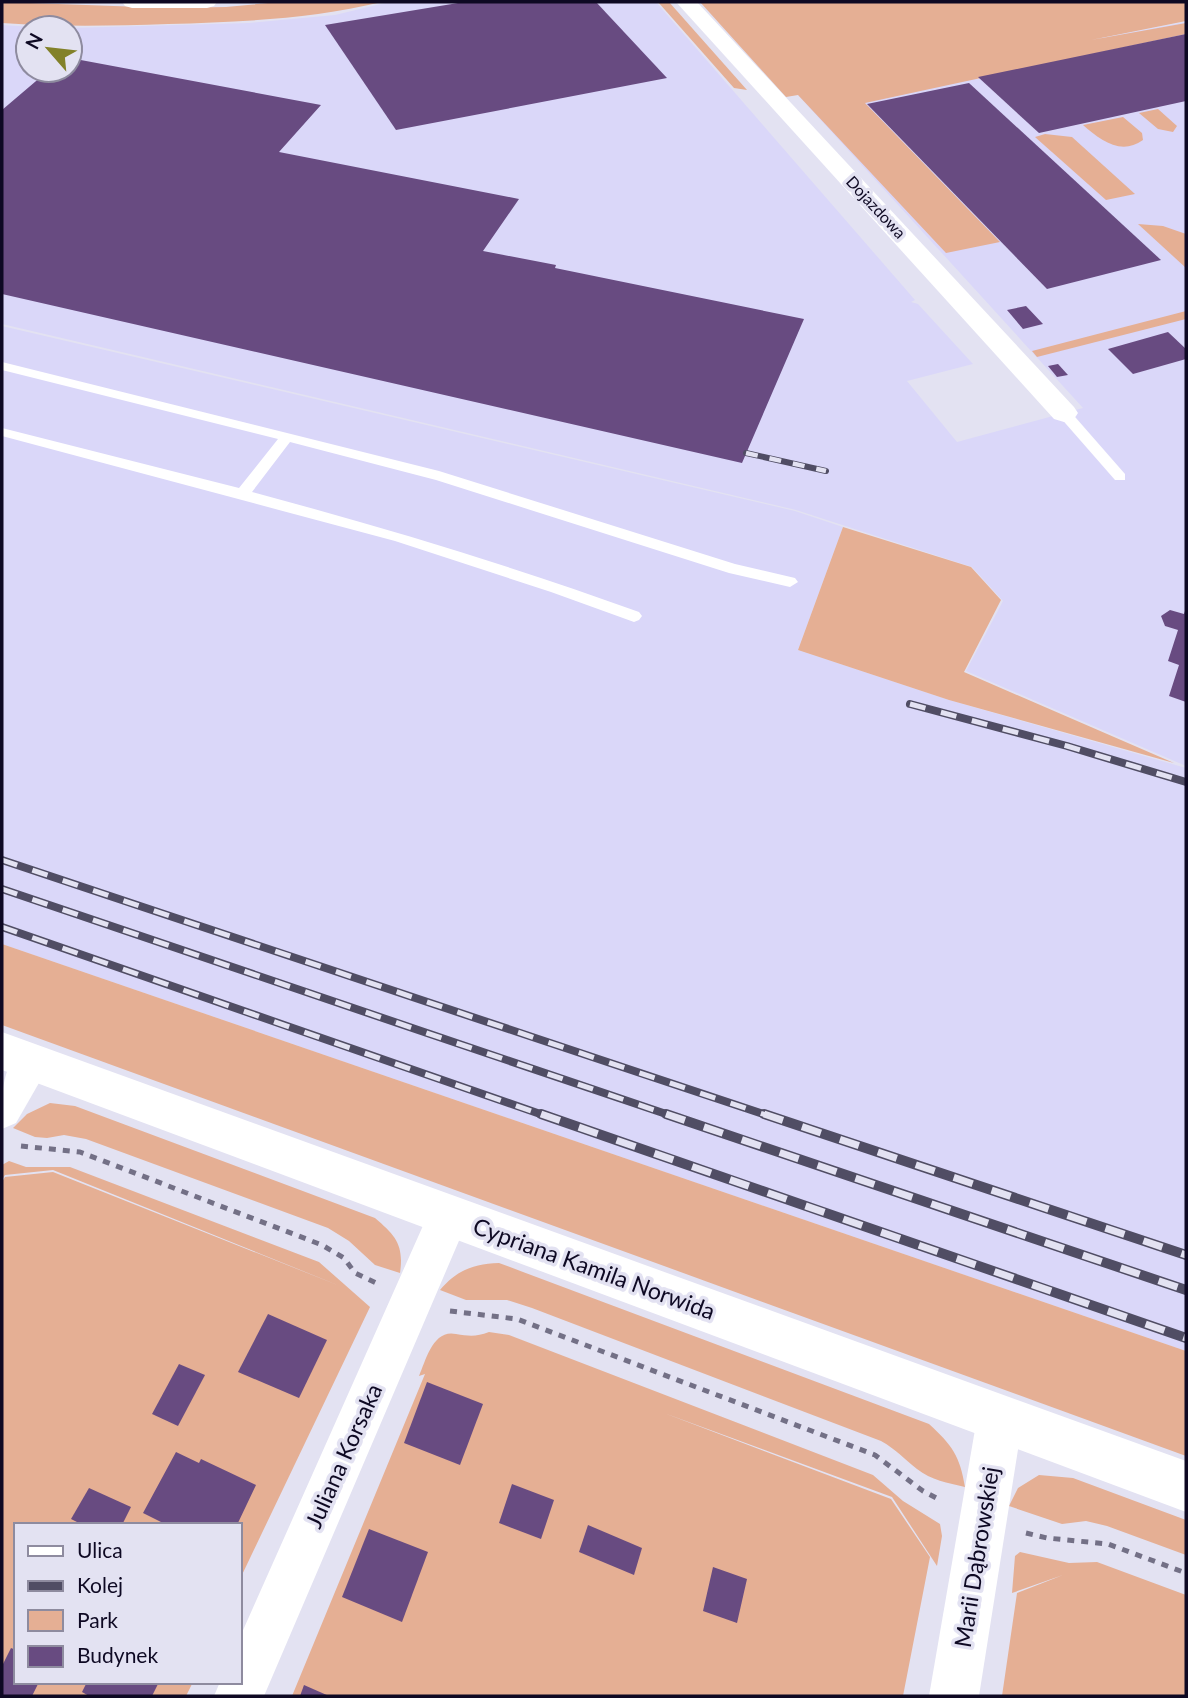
<svg xmlns="http://www.w3.org/2000/svg" width="1188" height="1698" viewBox="0 0 1188 1698" font-family="Lato,sans-serif">
<style>
.built{fill:#dad7f9}
.green{fill:#e5af94}
.building{fill:#684b81}
.lines{fill:none;stroke-linecap:round;stroke-linejoin:round}
.path{stroke:#737086;stroke-width:5;stroke-dasharray:7 7;stroke-linecap:butt}
.lane{fill:#fff;fill-rule:evenodd}
.street{fill:#fff;fill-rule:evenodd}
.secondary{fill:#fff;fill-rule:evenodd}
.rail-far2-casing{stroke:#504d64;stroke-width:6}
.rail-far1-casing{stroke:#504d64;stroke-width:8}
.rail-casing{stroke:#504d64;stroke-width:10}
.rail-far2{stroke:#e3e2f2;stroke-width:4.5;stroke-dasharray:12;stroke-linecap:butt}
.rail-far1{stroke:#e3e2f2;stroke-width:5;stroke-dasharray:16;stroke-linecap:butt}
.rail{stroke:#e3e2f2;stroke-width:7;stroke-dasharray:20;stroke-linecap:butt}
.labels{text-anchor:middle;stroke-width:7;stroke-linejoin:round;paint-order:stroke}
.far-street-label{font-size:16px;fill:#0e0923;stroke:#e3e2f2}
.near-street-label{font-size:23px;fill:#0e0923;stroke:#e3e2f2}
</style>
<rect width="100%" height="100%" fill="#e3e2f2"/>
<g class="built">
<path d="M 389,2 L 656,2 L 915,300 L 911,302 L 918,304 L 973,364 L 907,381 L 957,442 L 1083,408 L 798,95 L 1186,22 L 1186,766 L 966,671 L 1003,601 L 972,567 L 796,510 L 2,324 L 2,25 L 48,28 L 28,28 L 28,70 L 70,70 L 70,28 L 249,23 L 335,15 Z"/>
<path d="M 2,326 L 795,511 L 843,527 L 798,650 L 949,700 L 1186,768 L 1186,1351 L 2,944 Z"/>
</g>
<g class="green">
<path d="M 2,2 L 170,8 L 226,7 L 279,2 L 382,2 C 311,19 241,22 168,24 C 112,26 58,27 2,23 Z"/>
<path d="M 658,2 L 669,2 L 747,90 L 734,88 Z"/>
<path d="M 700,2 L 1186,2 L 1186,21 L 1091,40 L 1186,23 L 1186,34 L 865,103 L 1000,242 L 946,253 L 798,95 L 786,97 Z"/>
<path d="M 1158,109 L 1177,126 L 1173,132 L 1158,129 L 1139,113 Z"/>
<path d="M 1123,117 L 1142,133 L 1143,140 C 1121,156 1100,140 1083,125 Z"/>
<path d="M 1045,134 L 1072,137 L 1135,194 L 1106,200 L 1035,137 Z"/>
<path d="M 1138,224 L 1163,226 L 1186,234 L 1186,268 Z"/>
<path d="M 1186,311 L 1186,319 L 1037,357 L 1032,351 Z"/>
<path d="M 843,527 L 971,567 L 1001,600 L 964,672 L 1174,763 L 949,700 L 798,650 Z"/>
<path d="M 2,944 L 1186,1351 L 1186,1456 L 2,1025 Z"/>
<path d="M 50,1103 L 75,1106 L 375,1218 C 396,1236 404,1245 400,1273 L 375,1265 L 349,1241 L 328,1228 L 86,1139 L 64,1135 L 47,1138 L 35,1137 L 13,1128 L 27,1114 Z"/>
<path d="M 9,1161 L 26,1167 L 70,1167 L 319,1262 L 370,1307 L 240,1579 L 240,1525 L 16,1525 L 16,1682 L 193,1682 L 186,1696 L 2,1696 L 2,1182 L 5,1177 L 53,1172 L 340,1286 L 53,1170 L 5,1175 L 2,1180 L 2,1165 Z"/>
<path d="M 499,1263 L 929,1424 C 952,1445 960,1456 965,1487 C 948,1483 931,1480 917,1469 C 903,1458 897,1450 881,1441 L 532,1308 L 507,1300 L 466,1300 L 440,1290 C 457,1270 473,1264 499,1263 Z"/>
<path d="M 489,1332 L 509,1335 L 873,1475 L 903,1501 L 940,1524 L 942,1536 L 937,1566 L 892,1497 L 664,1413 L 891,1499 L 930,1557 L 903,1696 L 292,1696 L 425,1374 L 419,1376 C 426,1360 433,1329 456,1334 C 469,1336 476,1337 489,1332 Z"/>
<path d="M 1039,1475 L 1073,1478 L 1186,1520 L 1186,1555 L 1107,1526 L 1086,1521 L 1062,1524 L 1009,1506 L 1018,1488 Z"/>
<path d="M 1020,1552 L 1069,1563 L 1097,1562 L 1186,1595 L 1186,1696 L 1002,1696 L 1017,1593 L 1063,1575 L 1012,1593 L 1015,1556 Z"/>
</g>
<g class="building">
<path d="M 464,2 L 596,2 L 667,78 L 396,130 L 325,25 Z"/>
<path d="M 1186,34 L 1186,101 L 1039,133 L 978,77 Z"/>
<path d="M 70,58 L 321,105 L 279,152 L 519,199 L 483,251 L 556,265 L 555,268 L 804,319 L 742,463 L 2,294 L 2,110 L 49,70 L 70,70 Z"/>
<path d="M 969,83 L 1161,260 L 1047,289 L 867,104 Z"/>
<path d="M 1026,306 L 1043,324 L 1023,329 L 1007,310 Z"/>
<path d="M 1168,332 L 1186,349 L 1186,359 L 1133,374 L 1108,349 Z"/>
<path d="M 1058,364 L 1068,375 L 1057,377 L 1048,366 Z"/>
<path d="M 1186,608 L 1186,702 L 1169,696 L 1179,665 L 1168,661 L 1178,630 L 1165,626 L 1161,616 L 1170,610 L 1184,614 Z"/>
<path d="M 268,1314 L 327,1340 L 299,1398 L 238,1372 Z"/>
<path d="M 179,1364 L 205,1375 L 178,1426 L 152,1414 Z"/>
<path d="M 427,1382 L 483,1404 L 460,1465 L 404,1443 Z"/>
<path d="M 176,1452 L 199,1463 L 201,1459 L 256,1485 L 237,1525 L 167,1525 L 143,1513 Z"/>
<path d="M 512,1484 L 554,1500 L 541,1539 L 499,1523 Z"/>
<path d="M 89,1488 L 131,1507 L 122,1525 L 83,1525 L 71,1519 Z"/>
<path d="M 588,1525 L 642,1548 L 634,1575 L 579,1552 Z"/>
<path d="M 369,1529 L 428,1552 L 402,1622 L 342,1597 Z"/>
<path d="M 713,1567 L 747,1579 L 737,1623 L 703,1611 Z"/>
<path d="M 11,1648 L 16,1650 L 16,1682 L 39,1682 L 32,1696 L 2,1696 L 2,1666 Z"/>
<path d="M 87,1682 L 159,1682 L 152,1696 L 89,1696 L 82,1692 Z"/>
<path d="M 304,1685 L 329,1696 L 300,1696 Z"/>
</g>
<g class="lines">
<g class="path">
<path d="M 21,1146 L 80,1152 L 322,1245 L 344,1258 L 355,1273 L 376,1283"/>
<path d="M 450,1311 L 517,1319 L 875,1455 L 923,1491 L 942,1501"/>
<path d="M 1026,1533 L 1047,1538 L 1108,1544 L 1186,1573"/>
</g>
<g class="lane">
<path d="M 2,362 L 439,471 L 735,564 L 795,578 L 798,582 L 790,587 L 729,573 L 436,480 L 290,442 L 252,492 C 383,527 512,566 639,612 L 642,616 L 639,620 L 634,622 L 551,592 L 395,541 L 2,436 L 2,428 L 239,488 L 278,439 L 2,370 Z"/>
<path d="M 1064,409 L 1069,410 L 1125,474 L 1125,480 L 1115,480 L 1059,416 L 1059,410 Z"/>
</g>
<g class="street">
<path d="M 122,2 L 217,2 L 214,6 L 207,8 L 132,8 L 125,6 Z"/>
<path d="M 676,2 L 697,2 L 1074,407 L 1078,413 L 1074,419 L 1064,422 L 1054,419 Z"/>
<path d="M 32,1044 L 46,1049 L 51,1062 L 16,1123 L 2,1129 C 1,1097 0,1058 32,1044 Z"/>
<path d="M 449,1195 L 464,1201 L 470,1215 L 264,1696 L 214,1696 L 220,1682 L 240,1682 L 240,1637 L 434,1201 Z"/>
<path d="M 1000,1395 L 1016,1402 L 1023,1418 L 979,1696 L 929,1696 L 977,1418 L 984,1402 Z"/>
</g>
<path class="secondary" d="M 2,1032 L 1186,1461 L 1186,1512 L 2,1070 Z"/>
<g class="rail-far2-casing">
<path id="rail-far2" d="M 746,453 L 826,471"/>
</g>
<g class="rail-far1-casing">
<g id="rail-far1">
<path d="M 910,704 L 1067,746 L 1186,782"/>
<path d="M 2,860 L 769,1116"/>
<path d="M 2,889 L 672,1116"/>
<path d="M 2,927 L 546,1116"/>
</g>
</g>
<g class="rail-casing">
<g id="rail">
<path d="M 541,1114 L 1186,1338"/>
<path d="M 666,1114 L 1186,1290"/>
<path d="M 764,1114 L 1186,1255"/>
</g>
</g>
<use href="#rail-far2" class="rail-far2"/>
<use href="#rail-far1" class="rail-far1"/>
<use href="#rail" class="rail"/>
</g>
<g class="labels">
<g class="far-street-label">
<text transform="translate(876 207) rotate(47)" y="6">Dojazdowa</text>
</g>
<g class="near-street-label">
<text transform="translate(594 1269) rotate(20)" y="8">Cypriana Kamila Norwida</text>
<text transform="translate(344 1456) rotate(-66)" y="8">Juliana Korsaka</text>
<text transform="translate(977 1557) rotate(-81)" y="8">Marii Dąbrowskiej</text>
</g>
</g>
<rect width="1188" height="1698" fill="none" stroke="#0e0923" stroke-width="7"/>
<rect x="14" y="1523" width="228" height="161" fill="#e3e2f2" stroke="#8e8b9f" stroke-width="2"/>
<rect x="28" y="1546" width="35" height="10" fill="#ffffff" stroke="#8e8b9f" stroke-width="2"/>
<text x="77" y="1558" font-size="21" fill="#0e0923">Ulica</text>
<rect x="28" y="1581" width="35" height="10" fill="#504d64" stroke="#8e8b9f" stroke-width="2"/>
<text x="77" y="1593" font-size="21" fill="#0e0923">Kolej</text>
<rect x="28" y="1610" width="35" height="21" fill="#e5af94" stroke="#8e8b9f" stroke-width="2"/>
<text x="77" y="1628" font-size="21" fill="#0e0923">Park</text>
<rect x="28" y="1646" width="35" height="21" fill="#684b81" stroke="#8e8b9f" stroke-width="2"/>
<text x="77" y="1663" font-size="21" fill="#0e0923">Budynek</text>
<g transform="translate(49 49) rotate(298)"><circle r="33" fill="#e3e2f2" stroke="#8e8b9f" stroke-width="2"/>
<path d="M0-5L12 26L0 18L-12 26Z" fill="#828129"/>
<text y="-10" font-size="19" font-weight="bold" text-anchor="middle" fill="#0e0923">N</text>
</g>
</svg>
